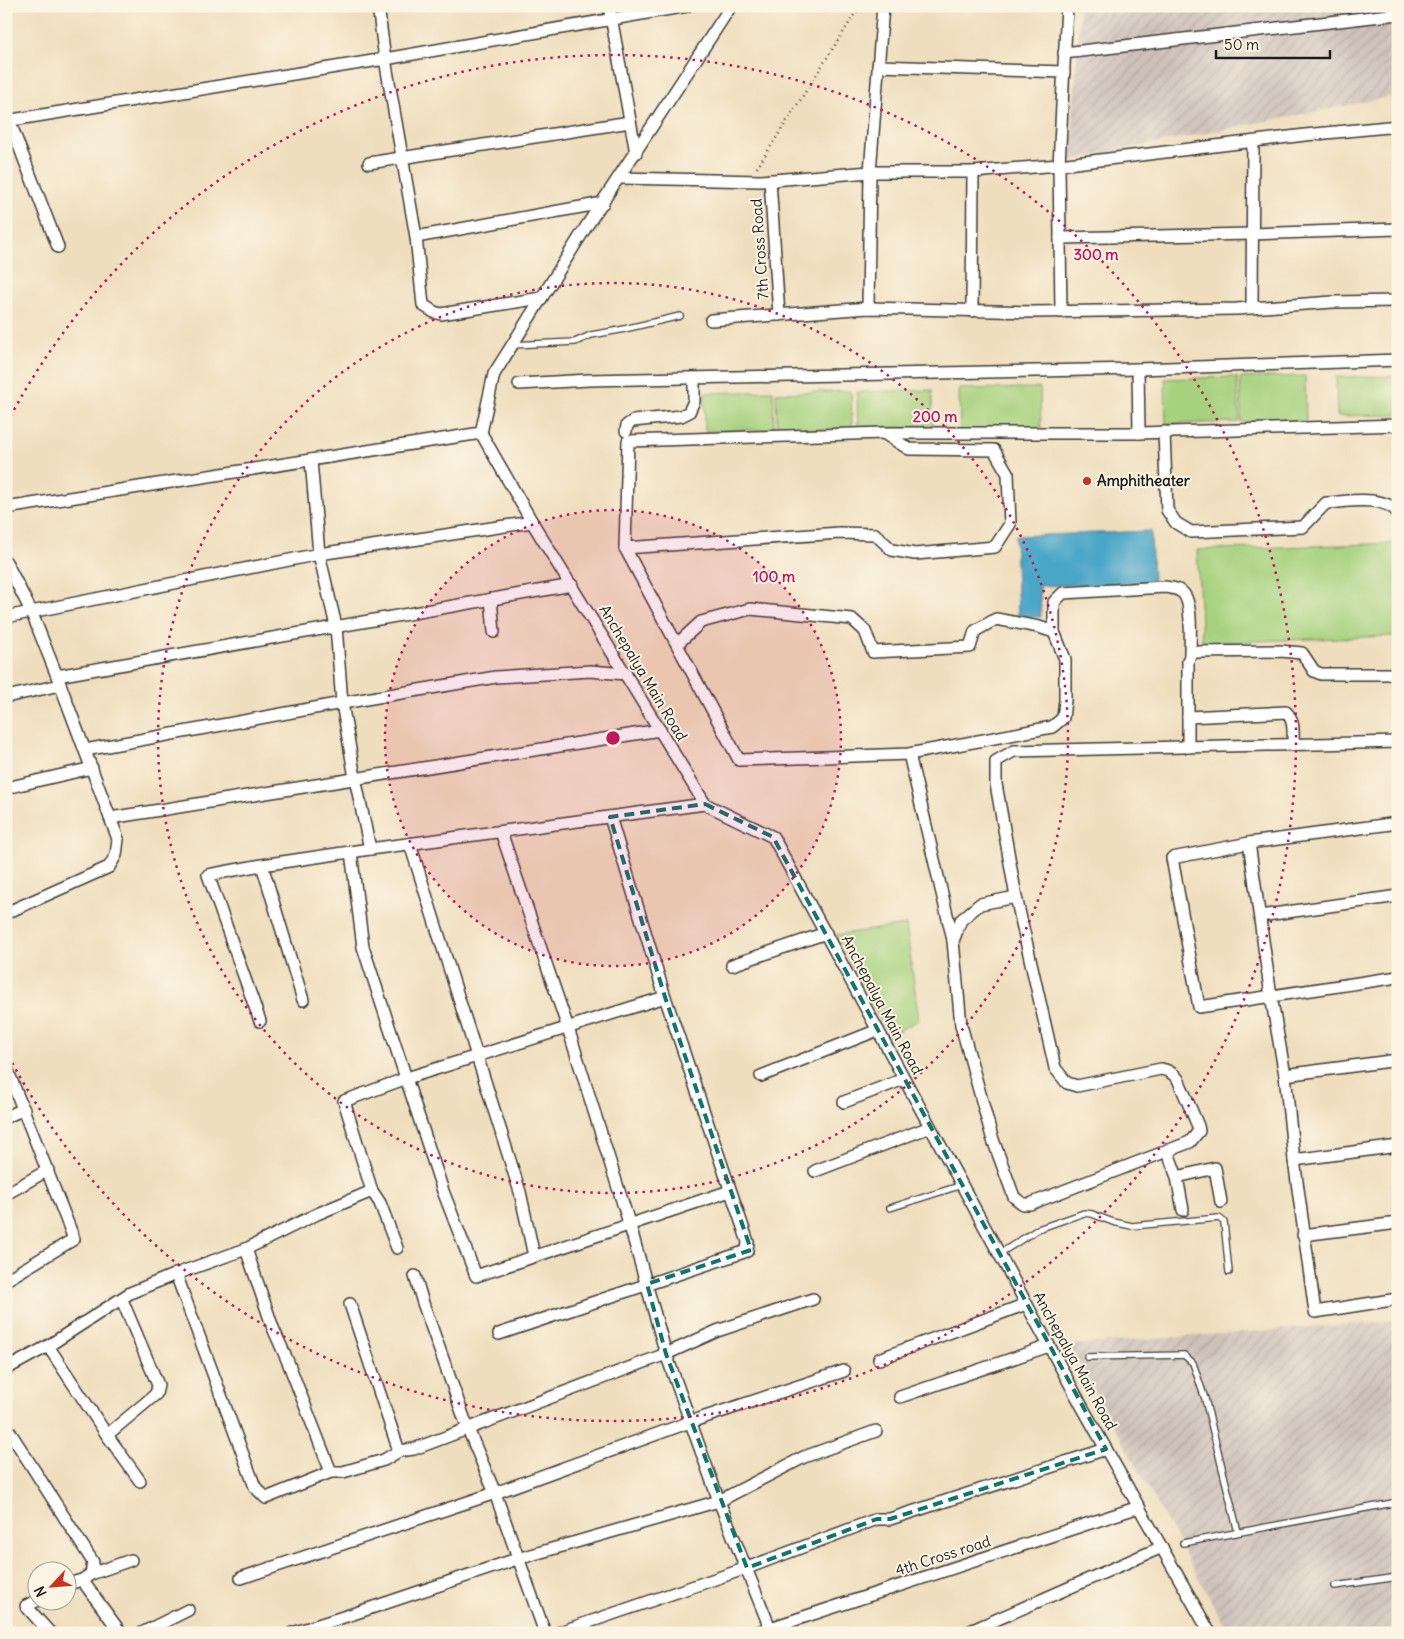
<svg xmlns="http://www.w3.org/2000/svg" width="1404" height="1639" viewBox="0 0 1404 1639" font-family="Delius,sans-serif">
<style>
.industrial{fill:url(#industrial-furrows)}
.green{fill:#a6d17d;stroke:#61764c}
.water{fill:#49a6c7;stroke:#326172}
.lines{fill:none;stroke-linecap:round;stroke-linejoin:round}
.service-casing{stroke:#3c3934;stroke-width:8}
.minor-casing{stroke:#3c3934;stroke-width:14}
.path{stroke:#3c3934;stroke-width:2.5;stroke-dasharray:1 4;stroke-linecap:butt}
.service{stroke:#fff;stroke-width:5.5}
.minor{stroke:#fff;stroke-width:11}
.marked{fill:none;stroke:#0f766e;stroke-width:4;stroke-dasharray:10 6;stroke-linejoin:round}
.ring{fill:none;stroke:#c2185b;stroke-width:2.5;stroke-dasharray:2.5 5}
.poi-dot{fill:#c8321e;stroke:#fcf5e5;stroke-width:2}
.labels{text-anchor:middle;stroke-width:4;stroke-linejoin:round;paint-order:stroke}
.street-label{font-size:15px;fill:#1c1c1c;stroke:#fcf5e5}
.poi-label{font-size:15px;font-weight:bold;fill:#1c1c1c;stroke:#fcf5e5;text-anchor:start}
.centre{fill:#c2185b;stroke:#fcf5e5;stroke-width:2.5}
.ring-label{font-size:15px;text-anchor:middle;font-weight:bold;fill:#c2185b;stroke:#fcf5e5;stroke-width:4;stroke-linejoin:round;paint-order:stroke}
</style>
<defs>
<pattern id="industrial-furrows" width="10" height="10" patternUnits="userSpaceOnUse" patternTransform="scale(1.25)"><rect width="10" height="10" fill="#cec1ba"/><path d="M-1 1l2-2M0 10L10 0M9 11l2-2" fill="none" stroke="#b0a59f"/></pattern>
</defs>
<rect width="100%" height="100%" fill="#fcf5e5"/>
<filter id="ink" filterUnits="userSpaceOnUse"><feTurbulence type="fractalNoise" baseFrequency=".02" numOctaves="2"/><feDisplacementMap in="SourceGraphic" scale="10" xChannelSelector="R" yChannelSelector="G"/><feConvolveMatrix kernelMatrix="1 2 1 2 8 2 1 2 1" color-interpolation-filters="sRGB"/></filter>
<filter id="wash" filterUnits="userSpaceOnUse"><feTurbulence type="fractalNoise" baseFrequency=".0096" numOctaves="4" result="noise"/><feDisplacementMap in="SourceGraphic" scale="20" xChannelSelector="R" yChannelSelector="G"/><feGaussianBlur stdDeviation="1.12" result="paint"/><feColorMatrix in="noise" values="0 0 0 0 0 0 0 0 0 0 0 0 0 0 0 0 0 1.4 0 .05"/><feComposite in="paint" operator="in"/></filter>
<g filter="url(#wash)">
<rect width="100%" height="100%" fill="#efdebd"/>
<g class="industrial">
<path d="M 1080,6 L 1398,6 L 1398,95 L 1071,160 Z"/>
<path d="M 1398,1321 L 1398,1633 L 1229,1633 L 1069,1345 Z"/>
</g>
<g class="green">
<path d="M 1305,376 L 1306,421 L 1241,422 L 1240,378 Z"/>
<path d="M 1398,376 L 1398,415 L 1337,416 L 1336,377 Z"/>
<path d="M 1237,377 L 1239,422 L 1166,424 L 1165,379 Z"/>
<path d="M 1040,388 L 1041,429 L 960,431 L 959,389 Z"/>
<path d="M 932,390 L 933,427 L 858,429 L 857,392 Z"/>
<path d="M 773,391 L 774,430 L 705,431 L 704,393 Z"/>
<path d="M 851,391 L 852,429 L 777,430 L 776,393 Z"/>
<path d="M 1398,543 L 1398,636 L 1202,643 L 1197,550 Z"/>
<path d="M 906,925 L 919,1020 L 889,1036 L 835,935 Z"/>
</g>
<path class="water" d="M 1151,531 L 1153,582 L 1040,586 L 1041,617 L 1018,617 L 1015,536 Z"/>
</g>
<g filter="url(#ink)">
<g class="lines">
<g class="service-casing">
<g id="service">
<path d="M 511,345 L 575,342 L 591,335 L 620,330 L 680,316"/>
<path d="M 890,1208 L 962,1185"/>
<path d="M 999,1254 L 1038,1229 L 1084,1213 L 1092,1214 L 1113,1222 L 1132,1226 L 1219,1218 L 1224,1222 L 1229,1272"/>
<path d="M 1087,1357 L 1184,1355 L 1193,1363 L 1205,1399 L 1238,1532"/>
<path d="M 1183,1543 L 1398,1502"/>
<path d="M 1335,1586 L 1398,1577"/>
</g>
</g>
<g class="minor-casing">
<g id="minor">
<path d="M 378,6 L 385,59 L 416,237 L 423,305 L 434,312 L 441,314 L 541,298"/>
<path d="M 609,6 L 636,153"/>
<path d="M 1064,53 L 1398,14"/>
<path d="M 878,66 L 1064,72"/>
<path d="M 9,120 L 58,247"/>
<path d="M 6,121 L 385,59 L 687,6"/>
<path d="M 369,163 L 630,122"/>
<path d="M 619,178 L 761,181 L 870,172 L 973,172 L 1059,165 L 1305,135 L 1398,126"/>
<path d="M 770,180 L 779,315"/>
<path d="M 416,237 L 603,203"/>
<path d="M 1060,238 L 1252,234 L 1398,229"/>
<path d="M 1252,307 L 1253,142"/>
<path d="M 868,308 L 870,172 L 883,6"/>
<path d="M 972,311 L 973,172"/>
<path d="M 1061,312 L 1059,165 L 1067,6"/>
<path d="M 711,320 L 868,308 L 1033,312 L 1237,309 L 1333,302 L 1398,301"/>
<path d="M 1138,369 L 1139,433"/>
<path d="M 519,384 L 589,380 L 1138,369 L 1398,360"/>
<path d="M 626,431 L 627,425 L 633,421 L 681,416 L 689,412 L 694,401 L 694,378"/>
<path d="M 1164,432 L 1167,510 L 1176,523 L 1191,532 L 1303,527 L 1326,503 C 1347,502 1384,494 1398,513"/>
<path d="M 481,433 L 532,522 L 705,804 L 773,837 L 1084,1410 L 1210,1633"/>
<path d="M 481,433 L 494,374 L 586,227 L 731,6"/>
<path d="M 311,460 L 319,554 L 336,626 L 342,703 L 355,778 L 370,849 L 705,804"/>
<path d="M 6,508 L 481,433"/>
<path d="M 625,548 L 840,533 L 875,534 L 892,550 L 915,554 L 995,547 L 1010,524 L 1008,474 L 994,450 L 909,449 L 885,434"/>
<path d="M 6,562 L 31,611 L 57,676 L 118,839 L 116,855 L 109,867 L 6,913"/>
<path d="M 491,599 L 494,632"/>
<path d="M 6,617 L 319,554 L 532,522"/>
<path d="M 1054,632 L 1054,602 L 1063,593 L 1165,587 C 1171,588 1178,588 1183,593 C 1193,603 1190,641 1190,656"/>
<path d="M 677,644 L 701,622 L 750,609 L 852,619 L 865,631 L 873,652 L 970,647 L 975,631 L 996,619 L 1039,627 L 1054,632 L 1065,659 L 1065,700 L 1063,718 L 1052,727 L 909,754 L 739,760 L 625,548 L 628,441 L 884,433 L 1139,433 L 1398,425"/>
<path d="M 57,676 L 572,585"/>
<path d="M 6,697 L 60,685"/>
<path d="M 1188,717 L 1286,712 C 1295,720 1293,733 1293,745"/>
<path d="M 1188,747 L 1188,661 L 1190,656 L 1195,652 L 1280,651 L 1302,653 L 1314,671 L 1321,674 L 1391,674 L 1398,673"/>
<path d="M 85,750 L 342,703 L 496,677 L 590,671 L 626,674"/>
<path d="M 909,754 L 953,940"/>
<path d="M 6,788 L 92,768"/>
<path d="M 110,818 L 660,730"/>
<path d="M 1398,823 L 1249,843 L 1172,858 L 1199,1007 L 1398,977"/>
<path d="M 501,832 L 568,1028 L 630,1226 L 666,1354 L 719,1501 L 772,1633"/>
<path d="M 1249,843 L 1271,996 L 1285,1075 L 1294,1160 L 1315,1312 L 1398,1299"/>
<path d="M 410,844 L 520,1192 L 534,1256"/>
<path d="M 351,852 L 363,947 L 443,1191 L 476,1276 L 730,1191"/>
<path d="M 262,865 L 303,1000"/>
<path d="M 1016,897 L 1055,1068 L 1067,1083 L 1077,1086 L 1161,1069 C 1168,1070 1173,1073 1178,1079 L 1198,1126 L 1199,1131 L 1190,1142 L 1030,1204 L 1023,1204 L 1014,1197 L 992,1137 L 961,1025 L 953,941 L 961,920 L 980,904 L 1016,897 L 996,784 L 996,761 L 1014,751 L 1398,742"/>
<path d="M 1260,916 L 1398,896"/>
<path d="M 732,965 L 826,933"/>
<path d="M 260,1021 L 208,875 L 262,865 L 370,849"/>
<path d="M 6,1066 L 74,1239 L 6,1280"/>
<path d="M 1285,1075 L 1398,1060"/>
<path d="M 761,1076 L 878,1030"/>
<path d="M 844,1102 L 904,1079"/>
<path d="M 6,1117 L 24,1109"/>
<path d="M 1167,1150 L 1177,1177"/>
<path d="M 1294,1160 L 1398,1146"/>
<path d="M 815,1171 L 930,1127"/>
<path d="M 372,1191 L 380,1203 L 397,1248"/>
<path d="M 6,1194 L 48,1170"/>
<path d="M 1183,1210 L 1177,1177 L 1215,1168 L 1221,1202"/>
<path d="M 1303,1235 L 1398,1223"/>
<path d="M 246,1249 L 273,1328 L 288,1362 L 331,1472"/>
<path d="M 176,1274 L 255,1487 L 266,1498 L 331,1472 L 343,1472 L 384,1460 L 399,1451 L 414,1449 L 666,1354 L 717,1331 L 813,1299"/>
<path d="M 415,1276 L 423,1303 L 468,1429 L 495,1493 L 545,1633"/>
<path d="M 350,1304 L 399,1451"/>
<path d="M 499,1334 L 747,1251 L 748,1242 L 665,997"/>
<path d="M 48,1346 L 107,1435 L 156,1394 L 158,1385 L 122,1300"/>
<path d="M 879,1359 L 1026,1304"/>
<path d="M 6,1369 L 48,1346 L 130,1293 L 176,1274 L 246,1249 L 317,1214 L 372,1191 L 344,1101 L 407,1078 L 665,997 L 610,817"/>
<path d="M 900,1397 L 1049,1346"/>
<path d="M 6,1426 L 93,1562 L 91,1574 L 82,1580 L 121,1633"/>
<path d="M 107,1435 L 140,1481"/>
<path d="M 91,1574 L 131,1560"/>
<path d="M 241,1578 L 495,1493 L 690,1422 L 844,1371"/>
<path d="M 68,1584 L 82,1580"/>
<path d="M 38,1600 L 26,1606 L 50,1633"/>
<path d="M 142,1633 L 188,1610"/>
<path d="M 293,1633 L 359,1612 L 517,1559 L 719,1501 L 804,1457 L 876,1431"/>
<path d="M 557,1633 L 747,1568 L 877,1519 L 890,1519 L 1106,1449"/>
<path d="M 755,1633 L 1139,1507"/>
<path d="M 966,1633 L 1162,1547"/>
</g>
</g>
<path class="path" d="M 757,168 L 860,6"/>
<use href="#service" class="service"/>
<use href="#minor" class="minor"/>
</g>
</g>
<path class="marked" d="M 705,804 L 773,837 L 1106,1449 L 890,1519 L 877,1519 L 747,1568 L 666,1354 L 647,1284 L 751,1250 L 665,997 L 610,817 Z"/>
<circle cx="613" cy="738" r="228" fill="#c2185b" fill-opacity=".12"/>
<g class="ring">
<circle cx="613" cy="738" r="228"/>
<circle cx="613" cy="738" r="455"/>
<path d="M7 423A683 683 0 1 1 7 1053"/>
</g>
<circle class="poi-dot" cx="1087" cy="481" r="5"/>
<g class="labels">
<g class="street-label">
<text transform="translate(760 249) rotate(-94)" y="5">7th Cross Road</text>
<text transform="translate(643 673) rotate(59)" y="5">Anchepalya Main Road</text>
<text transform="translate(882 1005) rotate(62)" y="5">Anchepalya Main Road</text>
<text transform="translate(1075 1361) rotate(61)" y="5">Anchepalya Main Road</text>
<text transform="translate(943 1556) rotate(-18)" y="5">4th Cross road</text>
</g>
<g class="poi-label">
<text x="1097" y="486">Amphitheater</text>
</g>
</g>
<circle cx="613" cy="738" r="8" class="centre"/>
<g class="ring-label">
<text x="1096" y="260">300 m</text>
<text x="935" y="422">200 m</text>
<text x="774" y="582">100 m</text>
</g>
<rect width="1404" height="1639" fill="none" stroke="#fcf5e5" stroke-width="25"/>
<g transform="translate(52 1586) rotate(244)"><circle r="24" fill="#fcf5e5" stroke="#a29e95"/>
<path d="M0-4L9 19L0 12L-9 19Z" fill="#c8321e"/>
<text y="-8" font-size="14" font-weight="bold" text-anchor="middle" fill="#1c1c1c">N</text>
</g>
<path d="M1216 50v8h114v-8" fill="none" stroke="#1c1c1c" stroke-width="2.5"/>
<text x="1224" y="50" font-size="15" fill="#1c1c1c" stroke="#fcf5e5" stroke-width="4" paint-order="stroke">50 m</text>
</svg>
